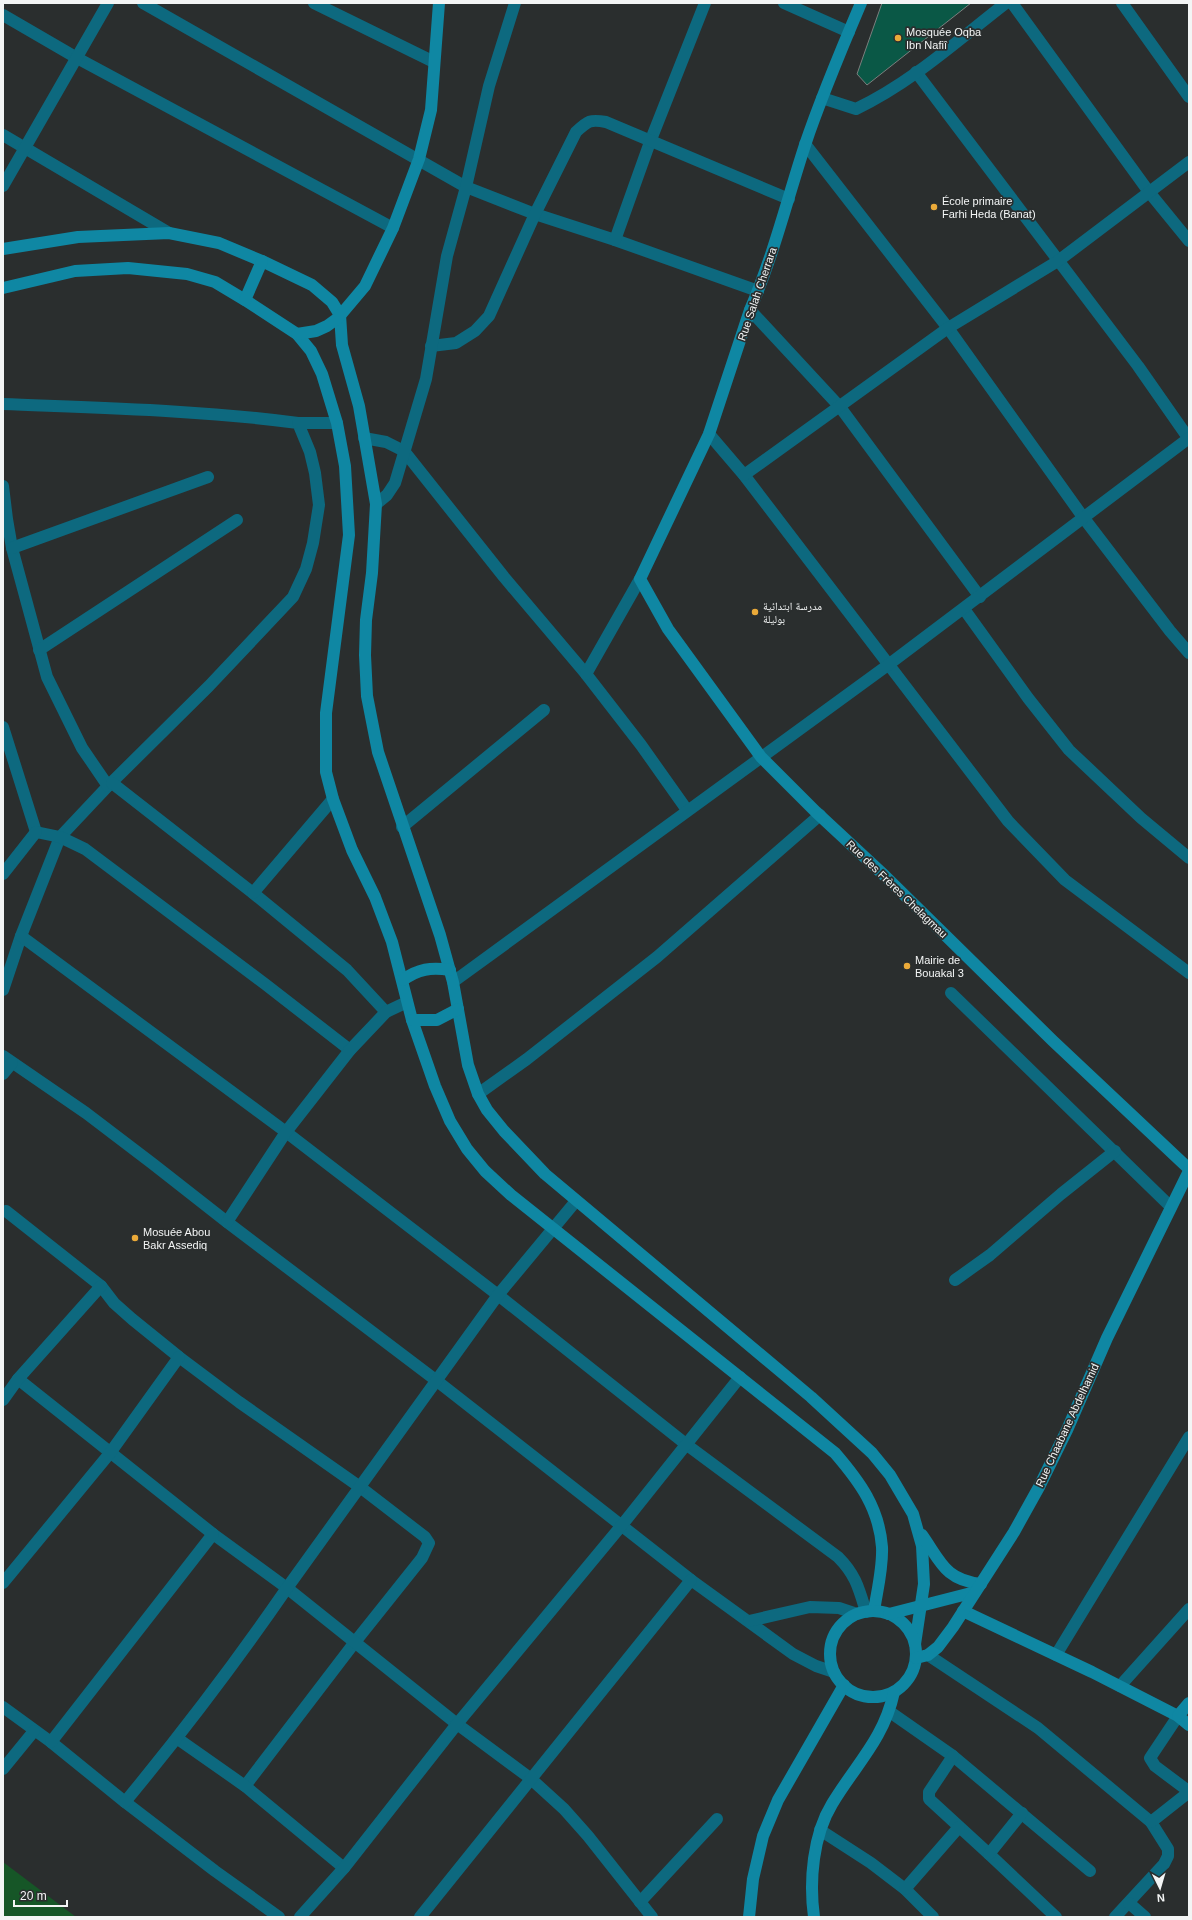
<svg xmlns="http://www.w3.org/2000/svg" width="1192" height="1920" viewBox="0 0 1192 1920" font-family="Helvetica,'Noto Naskh Arabic',sans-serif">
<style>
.garden{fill:#165627}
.building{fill:#0a5846;stroke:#7b7f7e}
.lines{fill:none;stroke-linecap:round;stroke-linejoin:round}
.street{stroke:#0d697f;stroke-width:12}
.secondary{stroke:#0f87a3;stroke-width:12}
.poi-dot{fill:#ebaa39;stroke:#2a2e2e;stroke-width:1.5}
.labels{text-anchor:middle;stroke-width:3.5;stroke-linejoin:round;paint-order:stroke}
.poi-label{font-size:11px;fill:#f3f5f5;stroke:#2a2e2e;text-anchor:start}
.street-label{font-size:11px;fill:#f3f5f5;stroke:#2a2e2e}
</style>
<rect width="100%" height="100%" fill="#2a2e2e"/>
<path class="garden" d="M 3,1862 L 76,1917 L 3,1917 Z"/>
<path class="building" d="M 882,3 L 971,3 L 867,85 L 857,74 Z"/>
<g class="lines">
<g class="street">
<path d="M 143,3 L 466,187 L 535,214 L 615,240 L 758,291"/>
<path d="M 314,3 L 434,62"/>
<path d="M 784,3 L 849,32"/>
<path d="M 1012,3 L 1149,192 L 1189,241"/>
<path d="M 1122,3 L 1189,97"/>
<path d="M 3,15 L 77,58 L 393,228"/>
<path d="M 916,72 L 1138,366 L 1189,439"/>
<path d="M 822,98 L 856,109 C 911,83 958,40 1006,3"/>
<path d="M 3,135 L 169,233"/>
<path d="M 805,144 L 948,328 L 1083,517 L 1170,631 L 1189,653"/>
<path d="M 3,186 L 108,3"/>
<path d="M 615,240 L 650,142 L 705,3"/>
<path d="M 750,310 L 840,407 L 980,597"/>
<path d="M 431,346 L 456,343 L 475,331 L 489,316 L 535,214 L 576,132 C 588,121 590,119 606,122 L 789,199"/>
<path d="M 3,404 C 102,408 200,410 298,423 L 310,452 L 315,473 L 319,505 L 313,543 L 306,569 L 293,597 L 209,686 L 108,786 L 60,837 L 21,936 L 3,990"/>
<path d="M 298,423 L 337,423"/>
<path d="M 709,434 L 744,475 L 1008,821 L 1065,880 L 1189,973"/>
<path d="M 364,438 L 386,442 L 404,451 L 504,577 L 586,674 L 641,745 L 687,810"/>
<path d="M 744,475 L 948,328 L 1058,261 L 1189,162"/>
<path d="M 3,486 L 7,519 L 12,548 L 47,677 L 82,748 L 108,786"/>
<path d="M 376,504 L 387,495 L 395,483 L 426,379 L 447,256 L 466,187 L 489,86 L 515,3"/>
<path d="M 12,548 L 208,477"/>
<path d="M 964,609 L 1028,698 L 1069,750 L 1141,818 L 1189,858"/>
<path d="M 39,650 L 237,520"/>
<path d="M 586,674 L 640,579"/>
<path d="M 3,727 L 36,832"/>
<path d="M 112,783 L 253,893 L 347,970 L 386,1012"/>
<path d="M 402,827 L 544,710"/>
<path d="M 36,832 L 60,837 L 85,849 L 265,984 L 350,1050"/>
<path d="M 3,874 L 36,832"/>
<path d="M 253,893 L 333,799"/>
<path d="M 21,936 L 286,1132 L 498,1295 L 687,1445 L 838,1557 C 856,1575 859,1589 866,1612"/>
<path d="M 453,982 L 888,665 L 1189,438"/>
<path d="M 951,993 L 1171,1207"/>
<path d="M 3,1056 L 86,1113 L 153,1164 L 227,1222 L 437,1381 L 691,1580 L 793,1654 L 816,1666 L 834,1672"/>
<path d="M 3,1074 L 12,1063"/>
<path d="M 478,1094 L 527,1059 L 657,957 L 820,815"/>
<path d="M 6,1211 L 101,1286 L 114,1303 L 132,1319 L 179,1357 L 239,1402 L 360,1487 L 425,1537 L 429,1543 L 422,1558 L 355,1642 L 245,1786"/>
<path d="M 227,1222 L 286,1132 L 350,1050 L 386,1012 L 407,1002"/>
<path d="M 955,1280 L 990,1255 L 1061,1194 L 1115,1151"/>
<path d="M 18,1379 L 213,1534 L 287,1588 L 457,1724 L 530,1778 L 564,1809 L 588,1836 L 652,1917"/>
<path d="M 3,1400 L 18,1379 L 101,1286"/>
<path d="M 3,1583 L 110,1453 L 179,1357"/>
<path d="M 749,1621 L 810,1607 L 839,1608 L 857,1614"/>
<path d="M 928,1655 L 1038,1728 L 1151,1822 L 1168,1849 L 1168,1856 L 1164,1864 L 1115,1917"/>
<path d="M 1056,1655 L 1189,1437"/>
<path d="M 1120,1686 L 1189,1609"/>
<path d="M 3,1707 L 51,1742 L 125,1802 L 215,1871 L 279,1917"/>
<path d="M 890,1712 L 953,1756 L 1090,1871"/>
<path d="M 178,1739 L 245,1786 L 344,1868"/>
<path d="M 51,1742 L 213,1534"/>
<path d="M 953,1756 L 929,1792 L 929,1799 L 989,1854 L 1056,1917"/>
<path d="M 3,1769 L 34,1731"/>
<path d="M 125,1802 C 182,1733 236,1662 287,1588 L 498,1295 L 576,1201"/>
<path d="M 1151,1822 L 1184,1796 L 1187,1790 L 1155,1766 L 1150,1758 L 1178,1716"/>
<path d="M 820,1830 L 871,1863 L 905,1889 L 933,1917"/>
<path d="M 989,1854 L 1022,1813"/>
<path d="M 905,1889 L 959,1827"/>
<path d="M 640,1902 L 717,1819"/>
<path d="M 1129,1903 L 1145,1917"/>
<path d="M 300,1917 L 344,1868 L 457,1724 L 622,1525 L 740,1377"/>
<path d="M 420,1917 L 691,1580"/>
</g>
<g class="secondary">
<path d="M 861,3 C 841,50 821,97 805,145 C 787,200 773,257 750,310 L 709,434 L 640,579 L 668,629 L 761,757 L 816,812 L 885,876 L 1053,1041 L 1189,1169"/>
<path d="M 3,249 L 78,237 L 169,233 L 219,243 L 262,261 L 312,285 L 332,302 L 340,315 L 342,345 L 359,406 L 376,504 L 372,573 L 366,620 L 365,655 L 367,696 L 378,752 L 440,935 L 453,982 L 468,1065 L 478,1094 L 487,1110 L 504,1131 L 545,1174 L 811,1397 L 872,1453 L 890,1475 L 913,1514 L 922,1546 L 924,1584 L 915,1644"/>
<path d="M 3,288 L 75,271 L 128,268 L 187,274 L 215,282 L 245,300 L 297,334 L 311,351 L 322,374 L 337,423 L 345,466 L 349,535 L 326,713 L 326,772 L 333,799 L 352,850 L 375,897 L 392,942 L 412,1020 L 435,1086 L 450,1121 L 467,1149 L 485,1171 L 511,1195 L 835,1453 C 860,1482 879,1508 882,1547 C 883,1568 877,1591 874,1611"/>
<path d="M 245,300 L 262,261"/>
<path d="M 297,334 L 316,331 L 327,326 L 338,318 L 365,286 L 393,228 L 419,159 L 431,110 L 439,3"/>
<path d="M 403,980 C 418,969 431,967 450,970"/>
<path d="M 412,1020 L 437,1020 L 458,1009"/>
<path d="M 922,1535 C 941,1562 945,1580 981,1584"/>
<path d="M 963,1611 L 1092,1672 L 1178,1716 L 1189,1725"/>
<circle cx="873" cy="1654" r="43"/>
<path d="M 889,1614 L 975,1592"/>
<path d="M 916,1658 L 928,1655 L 938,1647 L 953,1627 L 1014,1532 L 1039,1487 L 1067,1430 L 1107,1338 L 1189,1171"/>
<path d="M 1178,1716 L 1189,1703"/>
<path d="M 749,1917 L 753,1879 L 763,1836 L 778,1800 L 844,1685"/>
<path d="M 814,1917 C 809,1881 813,1835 832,1804 C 856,1764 884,1739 894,1692"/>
</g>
</g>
<g class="poi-dot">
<circle cx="898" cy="38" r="4"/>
<circle cx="934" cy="207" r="4"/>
<circle cx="755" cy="612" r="4"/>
<circle cx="907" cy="966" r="4"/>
<circle cx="135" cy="1238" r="4"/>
</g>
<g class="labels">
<g class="poi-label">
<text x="906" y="36">Mosquée Oqba<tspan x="906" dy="13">Ibn Nafiî</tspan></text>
<text x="942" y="205">École primaire<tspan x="942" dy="13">Farhi Heda (Banat)</tspan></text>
<text x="763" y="610">مدرسة ابتدائية<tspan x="763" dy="13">بوليلة</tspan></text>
<text x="915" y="964">Mairie de<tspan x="915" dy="13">Bouakal 3</tspan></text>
<text x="143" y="1236">Mosuée Abou<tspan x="143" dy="13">Bakr Assediq</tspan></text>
</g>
<g class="street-label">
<text transform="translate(757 294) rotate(-71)" y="4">Rue Salah Cherrara</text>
<text transform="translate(897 889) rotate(44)" y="4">Rue des Frères Chelagmau</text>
<text transform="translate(1067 1425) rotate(-65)" y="4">Rue Chaabane Abdelhamid</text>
</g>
</g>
<rect width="1192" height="1920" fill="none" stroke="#f3f5f5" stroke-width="8"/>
<g transform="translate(1160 1888) rotate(175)" stroke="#2a2e2e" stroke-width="3" paint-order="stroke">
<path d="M0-3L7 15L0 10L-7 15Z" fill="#f3f5f5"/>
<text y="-6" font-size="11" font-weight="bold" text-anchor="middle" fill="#f3f5f5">N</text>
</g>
<path d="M14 1900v6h53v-6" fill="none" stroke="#f3f5f5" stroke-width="2"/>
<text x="20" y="1900" font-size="12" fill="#f3f5f5" stroke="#2a2e2e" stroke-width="3" paint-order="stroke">20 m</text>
</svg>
